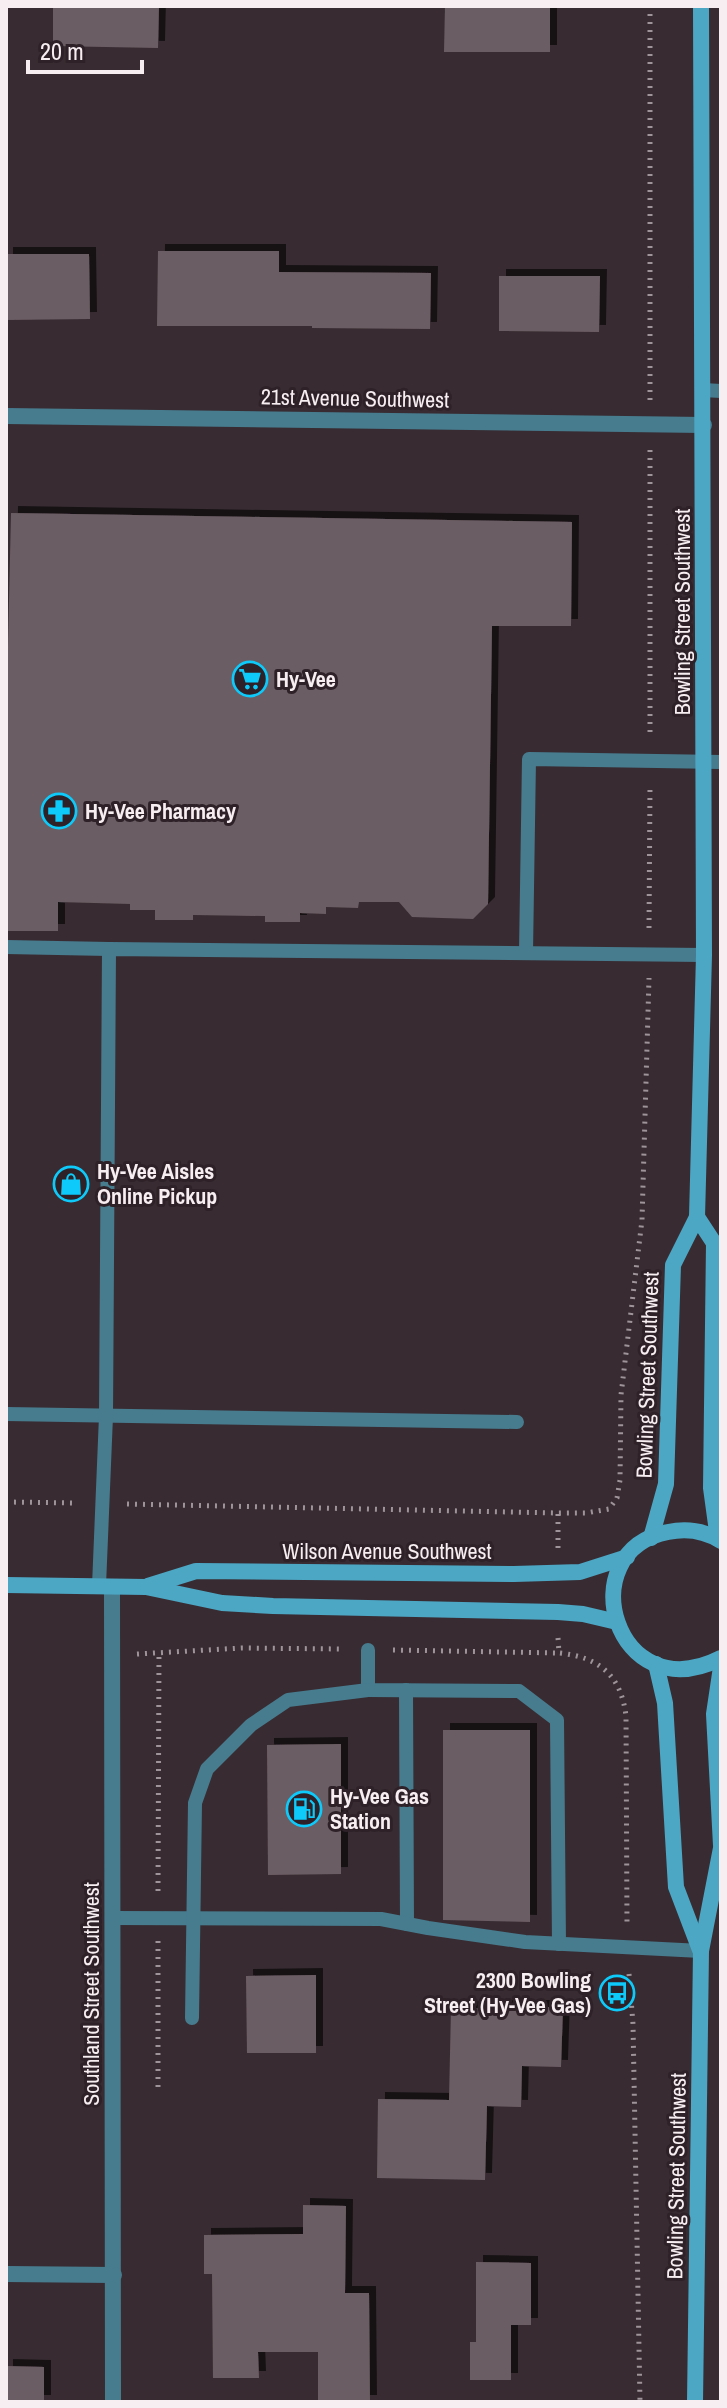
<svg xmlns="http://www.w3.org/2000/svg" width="727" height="2408" viewBox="0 0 727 2408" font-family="'Archivo Narrow',sans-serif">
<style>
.building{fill:#6b5d63;filter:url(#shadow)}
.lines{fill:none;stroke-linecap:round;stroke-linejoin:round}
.path{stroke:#9e9499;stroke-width:5;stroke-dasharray:2 6;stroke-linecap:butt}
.service{stroke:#477c8f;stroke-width:14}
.minor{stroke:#477c8f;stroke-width:16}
.secondary{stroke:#4ca7c5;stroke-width:16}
.labels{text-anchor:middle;stroke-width:6;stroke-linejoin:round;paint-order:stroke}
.street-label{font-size:22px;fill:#f7eef2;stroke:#2e2228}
.poi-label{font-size:22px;font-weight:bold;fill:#f7eef2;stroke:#2e2228;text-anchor:start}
</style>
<defs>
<filter id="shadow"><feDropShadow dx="7" dy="-7" stdDeviation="0" flood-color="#0009"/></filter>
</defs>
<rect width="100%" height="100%" fill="#382c32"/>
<g class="building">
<path d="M 53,6 L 159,6 L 158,48 L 53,46 Z"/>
<path d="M 445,6 L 550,6 L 550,52 L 444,52 Z"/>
<path d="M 158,251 L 279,251 L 279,272 L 431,273 L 430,329 L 312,328 L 312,326 L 157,326 Z"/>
<path d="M 6,254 L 89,254 L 90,319 L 6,320 Z"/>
<path d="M 499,276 L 600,276 L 599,332 L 499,331 Z"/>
<path d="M 11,513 L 572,522 L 571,626 L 492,626 L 488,904 L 473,919 L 412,917 L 399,902 L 359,902 L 358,908 L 326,907 L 326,914 L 300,913 L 300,922 L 265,922 L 265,916 L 193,915 L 193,920 L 155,920 L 155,910 L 130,910 L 130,904 L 58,902 L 58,931 L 6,931 L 6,733 Z"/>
<path d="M 443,1730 L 530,1730 L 530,1922 L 443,1920 Z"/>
<path d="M 341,1744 L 341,1874 L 268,1875 L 267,1745 Z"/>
<path d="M 316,1975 L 316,2053 L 247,2053 L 246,1976 Z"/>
<path d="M 505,2007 L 563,2007 L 561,2067 L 522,2066 L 521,2107 L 487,2106 L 485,2180 L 377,2178 L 378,2099 L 449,2100 L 451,2008 L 505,2009 Z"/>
<path d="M 303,2205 L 346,2206 L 345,2293 L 369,2293 L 370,2402 L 318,2402 L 318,2352 L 258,2352 L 259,2378 L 213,2378 L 212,2274 L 204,2274 L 204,2235 L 303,2234 Z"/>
<path d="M 476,2262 L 531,2263 L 531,2325 L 511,2325 L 511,2380 L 470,2380 L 470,2342 L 476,2342 Z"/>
<path d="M 6,2366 L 44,2367 L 44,2402 L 6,2402 Z"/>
</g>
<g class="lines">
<g class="path">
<path d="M 650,400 L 650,6"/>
<path d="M 650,450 L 650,736"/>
<path d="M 649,928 L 650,786"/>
<path d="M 6,1502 L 77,1503"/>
<path d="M 127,1504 L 558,1513 L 586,1513 L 609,1509 L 617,1498 L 620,1480 L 621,1395 L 642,1220 L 649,978"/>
<path d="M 558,1548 L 558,1513"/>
<path d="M 558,1638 L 559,1653 C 599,1657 621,1675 626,1716 L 627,1924"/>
<path d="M 393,1650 L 559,1653"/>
<path d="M 137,1654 L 242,1648 L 343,1649"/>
<path d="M 158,1891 L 159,1652"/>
<path d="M 158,1941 L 158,2090"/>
<path d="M 629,1974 L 633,2024 L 640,2402"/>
</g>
<g class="service">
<path d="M 703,390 L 721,391"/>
<path d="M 6,947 L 109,949"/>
<path d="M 526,953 L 529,759 L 721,762"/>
<path d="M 6,1414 L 517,1422"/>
<path d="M 99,1586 L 106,1416 L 109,949 L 704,955"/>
<path d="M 368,1650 L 368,1690 L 519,1691 L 557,1720 L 559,1944"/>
<path d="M 406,1690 L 407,1924"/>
<path d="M 113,1918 L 381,1919 L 428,1928 L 525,1942 L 701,1951"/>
<path d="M 192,2018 L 195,1803 L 207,1769 L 251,1725 L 288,1700 L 368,1690"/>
</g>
<g class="minor">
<path d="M 6,416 L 704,425"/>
<path d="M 112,1587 L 113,2402"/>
<path d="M 6,2274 L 114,2275"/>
</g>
<g class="secondary">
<path d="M 697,1217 L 714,1243 L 711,1488 L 718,1539"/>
<path d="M 651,1538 L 666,1484 L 673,1265 L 697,1217 L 704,955 L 701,6"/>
<path d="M 721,1541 C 705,1531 687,1528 668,1532 C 569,1551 615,1712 721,1658"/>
<path d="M 6,1585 L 146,1587 L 222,1603 L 273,1606 L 558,1612 L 583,1614 L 617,1622"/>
<path d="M 148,1586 L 196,1571 L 514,1574 L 580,1572 L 627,1557"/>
<path d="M 656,1664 L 665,1703 L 676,1887 L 700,1950"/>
<path d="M 721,1667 L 714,1714 L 721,1845"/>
<path d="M 695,2402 L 701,1951 L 721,1848"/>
</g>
</g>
<defs>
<g id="supermarket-ring" transform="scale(1.8)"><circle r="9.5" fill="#2e2228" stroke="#0dcafa" stroke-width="1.5"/><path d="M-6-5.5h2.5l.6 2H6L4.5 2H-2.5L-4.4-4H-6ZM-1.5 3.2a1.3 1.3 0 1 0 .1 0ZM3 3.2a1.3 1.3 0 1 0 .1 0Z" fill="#0dcafa"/></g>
<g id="pharmacy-ring" transform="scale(1.8)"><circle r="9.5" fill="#2e2228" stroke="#0dcafa" stroke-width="1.5"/><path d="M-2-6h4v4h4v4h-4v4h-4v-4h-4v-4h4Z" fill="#0dcafa"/></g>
<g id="shop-ring" transform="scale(1.8)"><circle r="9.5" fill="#2e2228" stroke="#0dcafa" stroke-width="1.5"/><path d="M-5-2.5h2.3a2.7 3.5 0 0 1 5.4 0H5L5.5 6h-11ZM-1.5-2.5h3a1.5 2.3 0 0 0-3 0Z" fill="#0dcafa"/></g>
<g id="fuel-ring" transform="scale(1.8)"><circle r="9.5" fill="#2e2228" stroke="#0dcafa" stroke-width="1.5"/><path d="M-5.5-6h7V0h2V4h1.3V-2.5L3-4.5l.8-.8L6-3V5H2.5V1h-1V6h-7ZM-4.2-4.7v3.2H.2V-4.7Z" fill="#0dcafa"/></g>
<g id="bus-ring" transform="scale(1.8)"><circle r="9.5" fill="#2e2228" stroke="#0dcafa" stroke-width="1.5"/><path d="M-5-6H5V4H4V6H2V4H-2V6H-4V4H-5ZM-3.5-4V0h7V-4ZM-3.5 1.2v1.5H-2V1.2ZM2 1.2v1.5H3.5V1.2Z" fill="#0dcafa"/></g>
</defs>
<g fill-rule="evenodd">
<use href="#supermarket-ring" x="250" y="679"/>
<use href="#pharmacy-ring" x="59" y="811"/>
<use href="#shop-ring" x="71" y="1184"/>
<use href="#fuel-ring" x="304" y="1809"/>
<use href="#bus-ring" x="617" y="1993"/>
</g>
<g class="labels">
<g class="street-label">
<text transform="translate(355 398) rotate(1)" y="8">21st Avenue Southwest</text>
<text transform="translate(682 612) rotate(-90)" y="8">Bowling Street Southwest</text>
<text transform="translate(647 1375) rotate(-88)" y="8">Bowling Street Southwest</text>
<text x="387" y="1559">Wilson Avenue Southwest</text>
<text transform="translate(91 1994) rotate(-90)" y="8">Southland Street Southwest</text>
<text transform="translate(676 2176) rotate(-89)" y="8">Bowling Street Southwest</text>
</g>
<g class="poi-label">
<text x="276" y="687">Hy-Vee</text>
<text x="85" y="819">Hy-Vee Pharmacy</text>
<text x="97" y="1179">Hy-Vee Aisles<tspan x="97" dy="25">Online Pickup</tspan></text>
<text x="330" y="1804">Hy-Vee Gas<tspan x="330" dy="25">Station</tspan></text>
<text x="591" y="1988" text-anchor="end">2300 Bowling<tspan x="591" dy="25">Street (Hy-Vee Gas)</tspan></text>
</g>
</g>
<rect width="727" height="2408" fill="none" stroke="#f7eef2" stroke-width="16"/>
<path d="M28 60v12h114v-12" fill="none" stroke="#f7eef2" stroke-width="4"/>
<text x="40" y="60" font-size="24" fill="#f7eef2" stroke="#2e2228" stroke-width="6" paint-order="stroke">20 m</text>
</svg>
